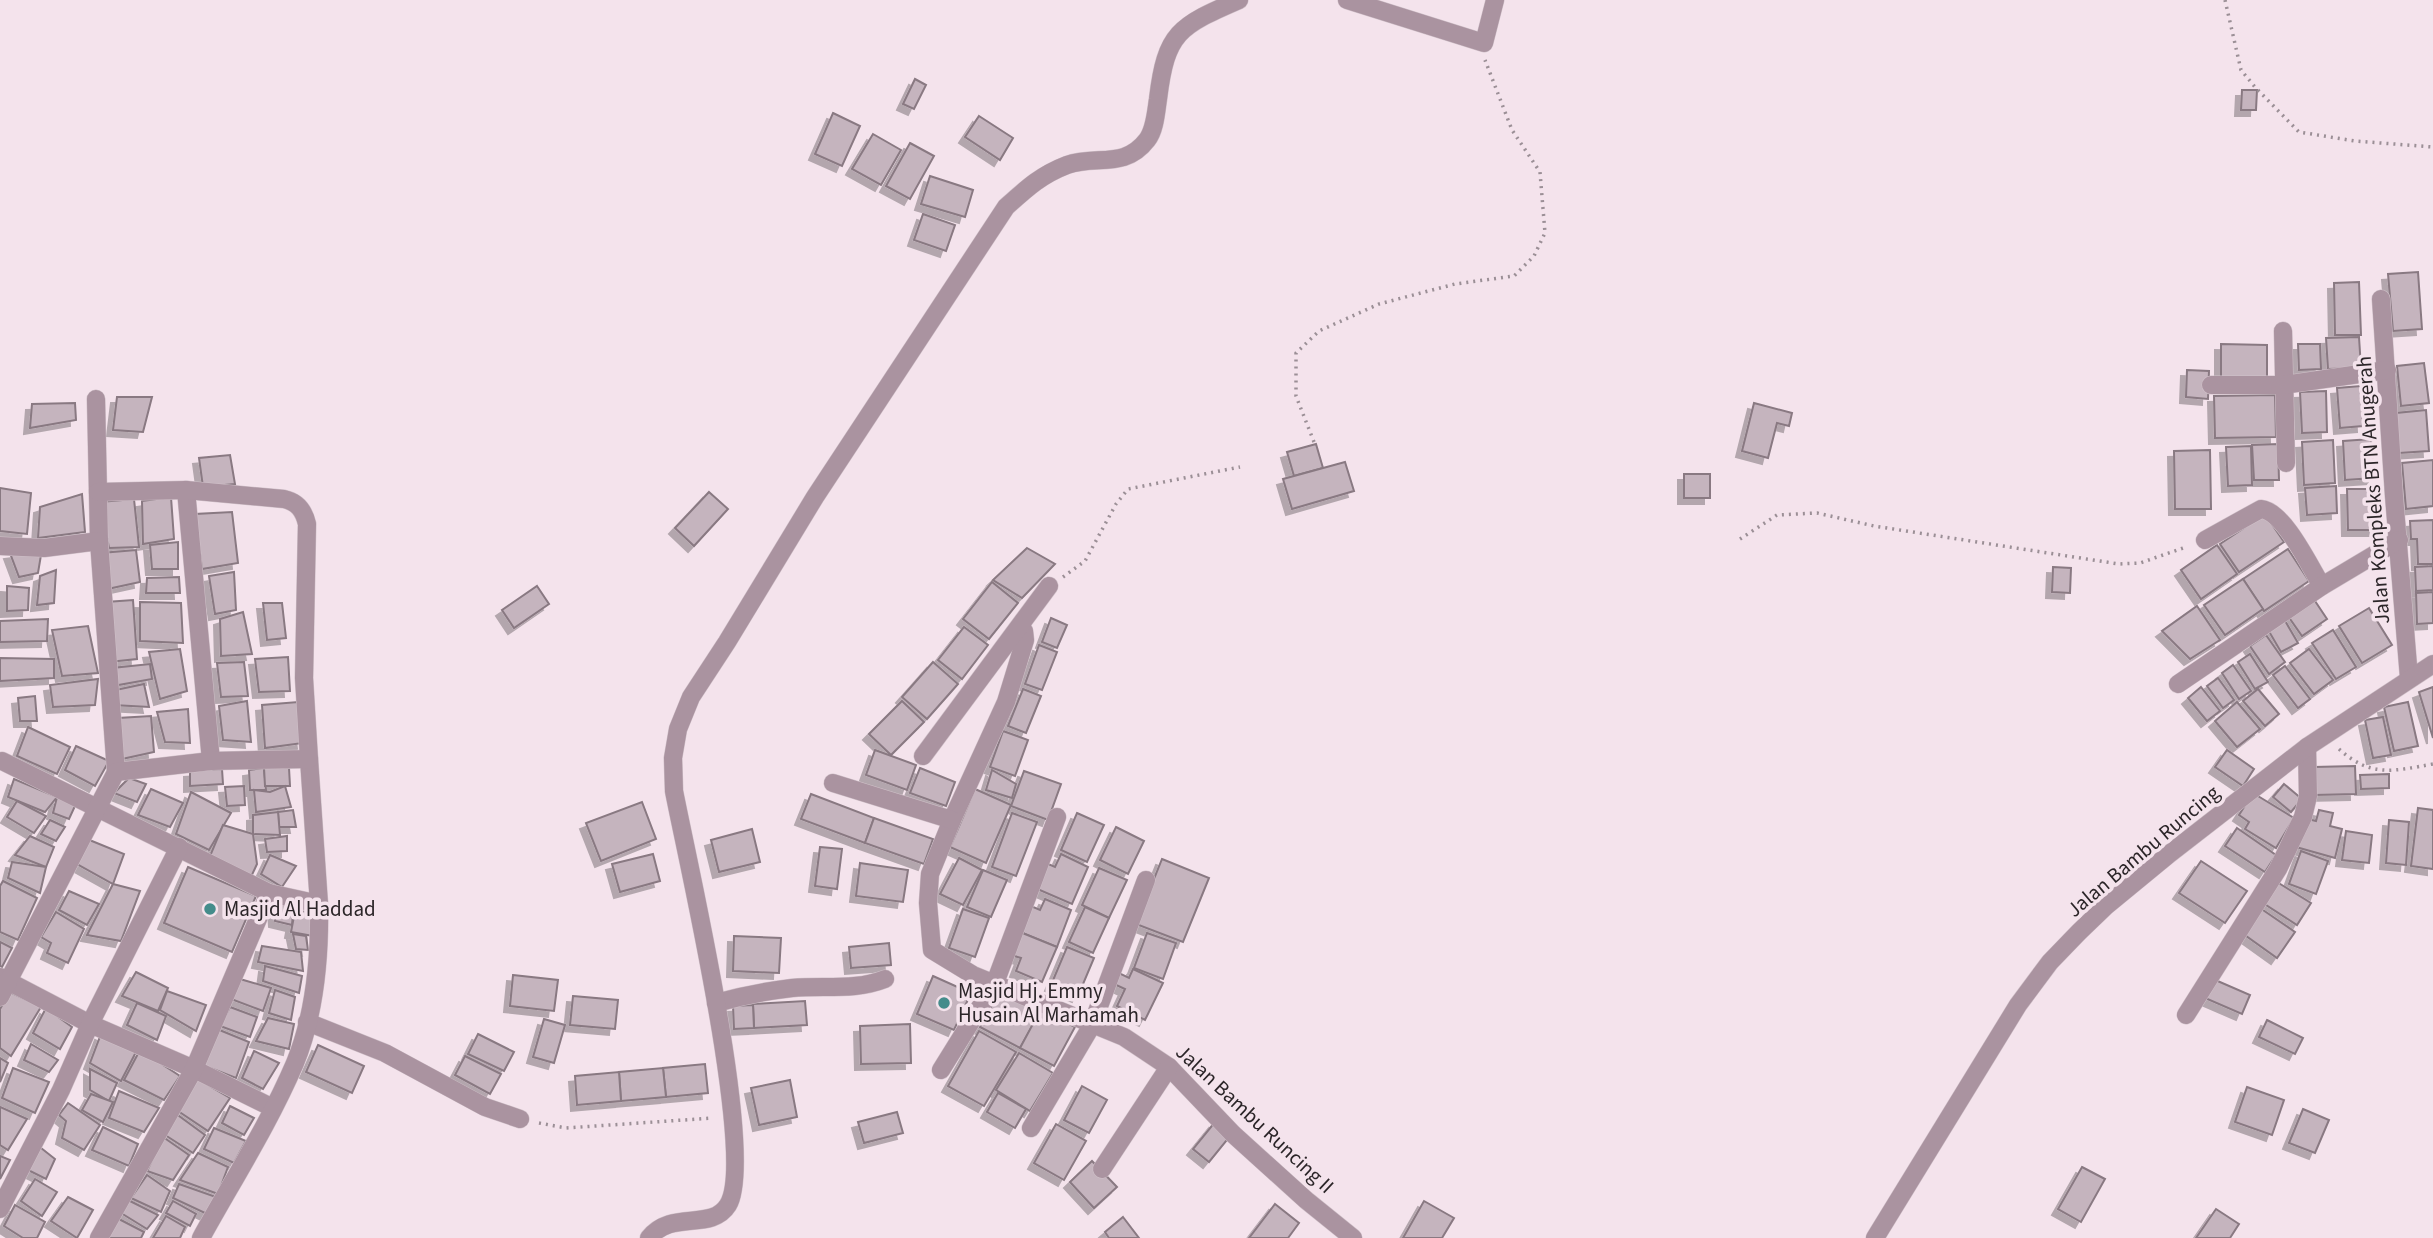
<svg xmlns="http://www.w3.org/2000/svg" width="2433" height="1238" viewBox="0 0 2433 1238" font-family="'Source Sans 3',sans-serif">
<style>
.building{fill:#c5b4be;stroke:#897982;stroke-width:2;filter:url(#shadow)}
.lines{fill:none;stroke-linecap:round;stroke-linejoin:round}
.minor-casing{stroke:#d0c1c9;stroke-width:19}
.path{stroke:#9b8f96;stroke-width:3.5;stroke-dasharray:2 5;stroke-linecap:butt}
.minor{stroke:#aa93a0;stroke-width:18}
.poi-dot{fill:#448c8b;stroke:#f4e3ec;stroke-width:2.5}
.labels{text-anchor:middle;stroke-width:7;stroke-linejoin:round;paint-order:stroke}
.street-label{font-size:21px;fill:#2b2528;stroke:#f4e3ec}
.poi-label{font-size:21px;fill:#2b2528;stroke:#f4e3ec;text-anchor:start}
</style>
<defs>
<filter id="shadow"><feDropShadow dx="-6" dy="6" stdDeviation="0" flood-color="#0004"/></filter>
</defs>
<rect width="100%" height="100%" fill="#f4e3ec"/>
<g class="building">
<path d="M 915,79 L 926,85 L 914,109 L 903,104 Z"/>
<path d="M 2242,90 L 2257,90 L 2256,110 L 2241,110 Z"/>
<path d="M 833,113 L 860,126 L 842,166 L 815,154 Z"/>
<path d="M 979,116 L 1013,138 L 1000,160 L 965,137 Z"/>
<path d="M 873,134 L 901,150 L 881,185 L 852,169 Z"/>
<path d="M 910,143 L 934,156 L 910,199 L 886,186 Z"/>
<path d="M 930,176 L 973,190 L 965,217 L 921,204 Z"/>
<path d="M 923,214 L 955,225 L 946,251 L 914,240 Z"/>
<path d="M 2418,272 L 2422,329 L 2393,331 L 2388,274 Z"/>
<path d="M 2359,282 L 2361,335 L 2335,335 L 2334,283 Z"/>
<path d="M 2359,337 L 2361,368 L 2328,369 L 2326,338 Z"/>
<path d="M 2221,344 L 2267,345 L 2267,378 L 2221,377 Z"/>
<path d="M 2298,344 L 2320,344 L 2321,369 L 2299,370 Z"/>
<path d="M 2424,363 L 2429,403 L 2401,406 L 2397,366 Z"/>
<path d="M 2187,370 L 2209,371 L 2208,399 L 2186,397 Z"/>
<path d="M 2361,386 L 2363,426 L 2340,428 L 2337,388 Z"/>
<path d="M 2326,391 L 2327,432 L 2302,433 L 2300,392 Z"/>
<path d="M 2275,395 L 2276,437 L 2215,438 L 2214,396 Z"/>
<path d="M 117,397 L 152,397 L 143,432 L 113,430 Z"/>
<path d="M 75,403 L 76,420 L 30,428 L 32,404 Z"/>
<path d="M 1754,403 L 1792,413 L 1789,426 L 1777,423 L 1768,458 L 1742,451 Z"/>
<path d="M 2426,410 L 2429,451 L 2399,453 L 2396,413 Z"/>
<path d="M 2371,439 L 2374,478 L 2345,480 L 2343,441 Z"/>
<path d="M 2333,440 L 2335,483 L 2304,485 L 2302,442 Z"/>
<path d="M 1316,444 L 1323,468 L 1294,476 L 1287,452 Z"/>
<path d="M 2278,444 L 2279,480 L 2254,480 L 2252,445 Z"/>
<path d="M 2251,446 L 2252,485 L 2228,486 L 2226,447 Z"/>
<path d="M 2210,450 L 2211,509 L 2175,509 L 2174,451 Z"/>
<path d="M 230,455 L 235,484 L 203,487 L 199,458 Z"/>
<path d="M 2433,460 L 2433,506 L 2406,509 L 2402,463 Z"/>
<path d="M 1345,462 L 1354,491 L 1292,509 L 1283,479 Z"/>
<rect x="1684" y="474" width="26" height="24"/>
<path d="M 2336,486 L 2337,513 L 2307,515 L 2305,488 Z"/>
<path d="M 0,488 L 31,493 L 27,534 L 0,531 Z"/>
<path d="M 2347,489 L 2381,489 L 2381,530 L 2348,530 Z"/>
<path d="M 709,492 L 728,509 L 694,546 L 675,528 Z"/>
<path d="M 82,494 L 85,532 L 38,538 L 40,507 Z"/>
<path d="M 171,497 L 174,539 L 143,544 L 142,501 Z"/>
<path d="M 134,499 L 139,547 L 109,548 L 100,502 Z"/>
<path d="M 232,512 L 238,563 L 202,569 L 195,514 Z"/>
<path d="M 2265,514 L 2284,542 L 2239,572 L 2220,544 Z"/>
<path d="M 2433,520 L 2433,564 L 2418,564 L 2417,539 L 2411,539 L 2410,521 Z"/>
<path d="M 178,542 L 178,569 L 152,569 L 150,545 Z"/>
<path d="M 2217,545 L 2237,574 L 2201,599 L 2181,570 Z"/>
<path d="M 1027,548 L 1055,564 L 1022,598 L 993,580 Z"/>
<path d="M 42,549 L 38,573 L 19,577 L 10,553 Z"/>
<path d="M 2288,549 L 2309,581 L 2264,611 L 2243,579 Z"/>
<path d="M 136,550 L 140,582 L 103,590 L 101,553 Z"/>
<path d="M 2433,566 L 2433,590 L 2416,591 L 2415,567 Z"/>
<path d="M 2053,567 L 2071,568 L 2070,593 L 2052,592 Z"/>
<path d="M 56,570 L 54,603 L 37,605 L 40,576 Z"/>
<path d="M 234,572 L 236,610 L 215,614 L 209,576 Z"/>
<path d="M 179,577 L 180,593 L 146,593 L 147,578 Z"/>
<path d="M 2243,579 L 2263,609 L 2225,635 L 2204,605 Z"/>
<path d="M 992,582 L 1018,603 L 989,639 L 963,619 Z"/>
<path d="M 7,586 L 29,588 L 28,610 L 7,611 Z"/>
<path d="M 537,586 L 549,604 L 514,628 L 502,610 Z"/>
<path d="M 2433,592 L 2433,623 L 2417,624 L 2416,593 Z"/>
<path d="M 2313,598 L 2327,619 L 2302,636 L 2288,616 Z"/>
<path d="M 133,600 L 137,659 L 109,662 L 106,602 Z"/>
<path d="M 140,602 L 181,603 L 183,643 L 140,641 Z"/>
<path d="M 263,603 L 282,603 L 286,638 L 267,640 Z"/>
<path d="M 2197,606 L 2220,640 L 2190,659 L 2162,631 Z"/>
<path d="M 2369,608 L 2392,645 L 2362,663 L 2339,626 Z"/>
<path d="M 243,612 L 252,654 L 221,656 L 220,619 Z"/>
<path d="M 1051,618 L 1067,625 L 1057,648 L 1042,642 Z"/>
<path d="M 48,619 L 47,641 L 0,642 L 0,621 Z"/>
<path d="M 2284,619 L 2298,643 L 2281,652 L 2267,628 Z"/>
<path d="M 88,626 L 98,673 L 62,676 L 52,630 Z"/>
<path d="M 964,627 L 988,645 L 962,679 L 938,660 Z"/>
<path d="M 2333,630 L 2356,667 L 2336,679 L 2312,643 Z"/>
<path d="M 2266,635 L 2285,662 L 2269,674 L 2250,646 Z"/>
<path d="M 1039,645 L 1057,652 L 1042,690 L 1025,684 Z"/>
<path d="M 180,649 L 187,691 L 160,699 L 149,652 Z"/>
<path d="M 2309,649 L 2333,680 L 2314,694 L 2290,663 Z"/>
<path d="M 2250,654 L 2268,682 L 2255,689 L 2238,662 Z"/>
<path d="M 288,657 L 290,691 L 259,692 L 255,659 Z"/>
<path d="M 0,658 L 54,659 L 54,678 L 0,681 Z"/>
<path d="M 244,662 L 248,696 L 221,697 L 217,663 Z"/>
<path d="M 933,662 L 958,684 L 927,719 L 902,697 Z"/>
<path d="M 150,664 L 152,679 L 113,686 L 112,668 Z"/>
<path d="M 2233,665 L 2251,691 L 2239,699 L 2222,673 Z"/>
<path d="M 2285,666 L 2310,699 L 2298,708 L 2273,675 Z"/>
<path d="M 2218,678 L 2234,700 L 2223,708 L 2207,686 Z"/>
<path d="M 98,679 L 95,705 L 53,707 L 50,685 Z"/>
<path d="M 144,684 L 149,707 L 113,705 L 111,691 Z"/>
<path d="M 2201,687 L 2220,711 L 2207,721 L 2188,698 Z"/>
<path d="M 2433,687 L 2433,738 L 2419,692 Z"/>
<path d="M 1023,689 L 1041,696 L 1026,733 L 1008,726 Z"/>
<path d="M 2258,689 L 2279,714 L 2265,726 L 2243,701 Z"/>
<path d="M 35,696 L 37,721 L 20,721 L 18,698 Z"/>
<path d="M 247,701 L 251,742 L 223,740 L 219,706 Z"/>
<path d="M 902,701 L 924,722 L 891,755 L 869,734 Z"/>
<path d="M 298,702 L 303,743 L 265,748 L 262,705 Z"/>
<path d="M 2237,702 L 2260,729 L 2237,747 L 2215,721 Z"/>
<path d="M 2408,702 L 2418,746 L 2394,751 L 2384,707 Z"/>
<path d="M 188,709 L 190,743 L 165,742 L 157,712 Z"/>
<path d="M 151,716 L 154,752 L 122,759 L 118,718 Z"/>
<path d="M 2383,717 L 2391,755 L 2373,758 L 2365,720 Z"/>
<path d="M 28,727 L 70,747 L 57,774 L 17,756 Z"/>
<path d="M 1003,731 L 1028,740 L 1015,776 L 990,767 Z"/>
<path d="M 76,746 L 109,761 L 95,786 L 65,770 Z"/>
<path d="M 875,750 L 916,765 L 907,790 L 866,775 Z"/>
<path d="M 2227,750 L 2254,769 L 2243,786 L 2215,767 Z"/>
<path d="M 2355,766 L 2356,794 L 2314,795 L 2314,767 Z"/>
<path d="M 264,768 L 266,790 L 250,790 L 249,770 Z"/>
<path d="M 264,768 L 289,768 L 290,786 L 265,786 Z"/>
<path d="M 920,768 L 955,782 L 946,806 L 910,793 Z"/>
<path d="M 222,769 L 223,784 L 190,786 L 190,771 Z"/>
<path d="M 992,770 L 1016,784 L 1012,798 L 986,790 Z"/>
<path d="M 1024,771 L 1061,784 L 1048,820 L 1011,806 Z"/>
<path d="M 2389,774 L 2389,788 L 2361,789 L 2360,775 Z"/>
<path d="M 129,778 L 146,784 L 137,802 L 114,793 Z"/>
<path d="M 14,779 L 57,797 L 45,812 L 8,797 Z"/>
<path d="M 2284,784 L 2302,799 L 2291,812 L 2273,797 Z"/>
<path d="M 244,786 L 245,805 L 227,806 L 225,787 Z"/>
<path d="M 285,786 L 291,807 L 256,812 L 254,790 L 270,792 Z"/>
<path d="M 151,789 L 183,803 L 170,827 L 138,815 Z"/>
<path d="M 975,789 L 1011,805 L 986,863 L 950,847 Z"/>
<path d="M 191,792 L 231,813 L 209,850 L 176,834 Z"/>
<path d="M 2253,793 L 2294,818 L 2276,848 L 2245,829 L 2249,822 L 2239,815 Z"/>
<path d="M 811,794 L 874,818 L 865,843 L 801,819 Z"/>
<path d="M 57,797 L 75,806 L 69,819 L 53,813 Z"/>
<path d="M 17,801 L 46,816 L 34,833 L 7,817 Z"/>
<path d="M 642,802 L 656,839 L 601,861 L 586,823 Z"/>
<path d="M 2418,808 L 2433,810 L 2433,869 L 2411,866 Z"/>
<path d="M 293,810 L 296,827 L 279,827 L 278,812 Z"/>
<path d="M 2319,810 L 2333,813 L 2330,826 L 2342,829 L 2335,858 L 2296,847 L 2304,818 L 2316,821 Z"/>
<path d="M 278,812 L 280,835 L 253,834 L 253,815 Z"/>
<path d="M 1012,813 L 1037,822 L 1016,876 L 992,867 Z"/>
<path d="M 1077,813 L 1104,825 L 1087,862 L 1061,850 Z"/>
<path d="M 874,818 L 933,839 L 924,864 L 865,843 Z"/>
<path d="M 50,820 L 65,827 L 56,841 L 41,834 Z"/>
<path d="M 2389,820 L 2409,822 L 2406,865 L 2386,863 Z"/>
<path d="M 223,825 L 253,834 L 257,864 L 251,877 L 210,856 Z"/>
<path d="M 1116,827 L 1144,841 L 1128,874 L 1100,860 Z"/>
<path d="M 2237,828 L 2276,855 L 2265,872 L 2225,846 Z"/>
<path d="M 752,829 L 760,862 L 719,872 L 711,840 Z"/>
<path d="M 2346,831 L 2372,835 L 2369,863 L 2342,860 Z"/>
<path d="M 30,836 L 54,847 L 46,867 L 15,855 Z"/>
<path d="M 287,836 L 287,851 L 267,852 L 265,839 Z"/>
<path d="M 87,839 L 124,854 L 113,884 L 77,864 Z"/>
<path d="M 820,847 L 842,849 L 837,889 L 815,886 Z"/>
<path d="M 2301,851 L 2328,861 L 2316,894 L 2289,884 Z"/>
<path d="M 653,854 L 660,881 L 620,892 L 612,864 Z"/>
<path d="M 1061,854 L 1088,867 L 1072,904 L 1035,888 L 1046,863 L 1055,867 Z"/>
<path d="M 270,855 L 296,866 L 282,887 L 261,874 Z"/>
<path d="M 959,858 L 982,870 L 963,905 L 940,894 Z"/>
<path d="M 1162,859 L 1209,878 L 1183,942 L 1136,924 Z"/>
<path d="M 2201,861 L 2247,891 L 2225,923 L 2179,893 Z"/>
<path d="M 12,862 L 46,867 L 40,893 L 8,878 Z"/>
<path d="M 860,863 L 908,870 L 903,902 L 856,896 Z"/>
<path d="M 188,867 L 256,896 L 232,952 L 164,923 Z"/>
<path d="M 1099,868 L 1127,880 L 1109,918 L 1082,905 Z"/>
<path d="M 983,870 L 1007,880 L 991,917 L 967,907 Z"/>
<path d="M 3,881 L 37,898 L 18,940 L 0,932 L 0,886 Z"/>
<path d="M 2277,882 L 2311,903 L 2297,925 L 2263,903 Z"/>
<path d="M 113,884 L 140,891 L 121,941 L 87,935 Z"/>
<path d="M 69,891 L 99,904 L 87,925 L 59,910 Z"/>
<path d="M 1045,899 L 1071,910 L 1057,947 L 1020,932 L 1031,906 L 1040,910 Z"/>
<path d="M 294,902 L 292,925 L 275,921 L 274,903 Z"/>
<path d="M 1085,907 L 1109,918 L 1093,953 L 1069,942 Z"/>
<path d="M 2260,908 L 2295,932 L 2277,958 L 2242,933 Z"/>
<path d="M 963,909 L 989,918 L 975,957 L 949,948 Z"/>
<path d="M 295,911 L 311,912 L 313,936 L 291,932 Z"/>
<path d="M 56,912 L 84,929 L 68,963 L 47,953 L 51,943 L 41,937 Z"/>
<path d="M 1020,932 L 1057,947 L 1042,982 L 1016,971 L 1021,958 L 1011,955 Z"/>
<path d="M 1147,933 L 1176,943 L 1163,979 L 1134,968 Z"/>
<path d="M 293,934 L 306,936 L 308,950 L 296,949 Z"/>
<path d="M 734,936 L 781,938 L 779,973 L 733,971 Z"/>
<path d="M 0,942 L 12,948 L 2,967 L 0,966 Z"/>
<path d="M 889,943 L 891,965 L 851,968 L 849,947 Z"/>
<path d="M 262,946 L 301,952 L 303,971 L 258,962 Z"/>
<path d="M 1067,947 L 1094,958 L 1078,996 L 1051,985 Z"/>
<path d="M 265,966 L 302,976 L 299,993 L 263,981 Z"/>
<path d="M 1133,969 L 1163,983 L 1145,1020 L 1117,1006 L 1125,989 L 1114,984 L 1119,973 L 1129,978 Z"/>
<path d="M 136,972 L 168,988 L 158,1011 L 122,996 Z"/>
<path d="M 513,975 L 558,980 L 554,1011 L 510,1006 Z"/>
<path d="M 933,976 L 971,993 L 954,1030 L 917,1014 Z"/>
<path d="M 240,979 L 271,988 L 263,1011 L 231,999 Z"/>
<path d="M 2213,979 L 2250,995 L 2242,1014 L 2205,998 Z"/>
<path d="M 275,990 L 295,997 L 291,1020 L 269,1013 Z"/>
<path d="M 1000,990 L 1040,1012 L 1020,1048 L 980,1027 Z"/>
<path d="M 167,991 L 206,1005 L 196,1031 L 160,1010 Z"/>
<path d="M 10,992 L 41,1007 L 11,1056 L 0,1048 L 0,1009 Z"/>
<path d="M 573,996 L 618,1000 L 615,1029 L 570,1025 Z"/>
<path d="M 805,1001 L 807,1025 L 754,1028 L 753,1004 Z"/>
<path d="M 137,1003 L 166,1016 L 157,1040 L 127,1025 Z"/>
<path d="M 753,1005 L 754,1028 L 734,1029 L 733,1006 Z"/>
<path d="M 230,1007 L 257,1017 L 250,1037 L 220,1026 Z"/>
<path d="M 46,1008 L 72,1027 L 60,1049 L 33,1033 Z"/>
<path d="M 1041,1009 L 1075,1027 L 1054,1066 L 1020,1048 Z"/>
<path d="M 268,1018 L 294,1024 L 289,1049 L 256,1041 Z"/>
<path d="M 544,1019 L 565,1025 L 554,1063 L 533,1057 Z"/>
<path d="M 2267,1020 L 2303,1038 L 2295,1054 L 2259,1037 Z"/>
<path d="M 910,1024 L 911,1063 L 861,1064 L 860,1026 Z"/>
<path d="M 217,1029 L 249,1042 L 236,1078 L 200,1064 Z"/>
<path d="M 979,1031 L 1016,1052 L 984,1106 L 948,1086 Z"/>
<path d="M 101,1034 L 136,1052 L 121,1081 L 90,1063 Z"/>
<path d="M 478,1034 L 514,1052 L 504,1071 L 468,1054 Z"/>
<path d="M 31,1044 L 58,1060 L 49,1072 L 24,1060 Z"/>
<path d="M 318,1045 L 364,1066 L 352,1093 L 306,1072 Z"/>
<path d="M 140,1050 L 180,1076 L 164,1100 L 124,1080 Z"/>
<path d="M 254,1051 L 279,1063 L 263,1089 L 242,1078 Z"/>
<path d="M 1019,1053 L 1053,1073 L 1030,1111 L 996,1090 Z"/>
<path d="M 465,1056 L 501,1074 L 490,1094 L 455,1075 Z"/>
<path d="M 0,1058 L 8,1063 L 0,1082 Z"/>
<path d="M 705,1064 L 708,1093 L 666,1097 L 663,1068 Z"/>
<path d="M 13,1068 L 49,1082 L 35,1113 L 2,1098 Z"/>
<path d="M 663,1068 L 666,1097 L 621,1101 L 619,1072 Z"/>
<path d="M 90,1069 L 117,1083 L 109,1101 L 90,1090 Z"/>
<path d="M 619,1072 L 621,1101 L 577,1105 L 575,1076 Z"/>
<path d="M 194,1077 L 230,1098 L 208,1131 L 178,1111 Z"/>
<path d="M 790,1080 L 797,1117 L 759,1125 L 751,1088 Z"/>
<path d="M 1082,1086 L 1107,1100 L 1089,1133 L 1064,1120 Z"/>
<path d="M 2247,1087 L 2284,1100 L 2272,1135 L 2235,1122 Z"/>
<path d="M 119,1091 L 159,1108 L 144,1132 L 109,1118 Z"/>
<path d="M 998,1093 L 1026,1109 L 1015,1128 L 987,1112 Z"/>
<path d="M 91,1094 L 113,1102 L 103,1122 L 82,1110 Z"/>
<path d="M 68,1103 L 100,1125 L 84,1150 L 62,1138 L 66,1121 L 59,1115 Z"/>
<path d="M 230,1106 L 254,1118 L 244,1135 L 222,1123 Z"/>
<path d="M 0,1107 L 27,1119 L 8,1150 L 0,1145 Z"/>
<path d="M 2303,1109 L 2329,1120 L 2315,1153 L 2289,1143 Z"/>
<path d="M 897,1112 L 903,1133 L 864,1143 L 858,1122 Z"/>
<path d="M 175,1113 L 205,1135 L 193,1153 L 162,1133 Z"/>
<path d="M 1215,1122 L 1231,1135 L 1209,1162 L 1193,1149 Z"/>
<path d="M 1056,1124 L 1086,1141 L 1064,1180 L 1034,1163 Z"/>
<path d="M 103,1127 L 138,1144 L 129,1166 L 92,1150 Z"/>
<path d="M 214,1128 L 246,1141 L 234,1163 L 204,1149 Z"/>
<path d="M 163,1137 L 189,1155 L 173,1180 L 147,1171 Z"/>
<path d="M 36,1144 L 55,1159 L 46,1179 L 22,1167 Z"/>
<path d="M 198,1153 L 228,1167 L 218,1194 L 180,1180 Z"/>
<path d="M 0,1156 L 10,1160 L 0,1179 Z"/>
<path d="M 1092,1161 L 1117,1187 L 1094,1208 L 1070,1182 Z"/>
<path d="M 2082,1167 L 2105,1179 L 2081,1222 L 2058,1209 Z"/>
<path d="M 147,1175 L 170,1191 L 161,1212 L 131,1198 Z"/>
<path d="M 35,1179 L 57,1192 L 42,1216 L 21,1201 Z"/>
<path d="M 179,1184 L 216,1197 L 207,1214 L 173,1198 Z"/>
<path d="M 68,1197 L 93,1210 L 77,1238 L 51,1221 Z"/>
<path d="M 128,1200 L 158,1215 L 147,1229 L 121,1213 Z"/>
<path d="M 173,1201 L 196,1214 L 190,1226 L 166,1213 Z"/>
<path d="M 1424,1201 L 1454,1218 L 1442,1238 L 1403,1238 Z"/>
<path d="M 1275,1204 L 1299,1223 L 1288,1238 L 1249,1238 Z"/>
<path d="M 15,1205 L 45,1222 L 37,1238 L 23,1238 L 4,1226 Z"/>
<path d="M 2216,1209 L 2239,1224 L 2230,1238 L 2196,1238 Z"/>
<path d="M 166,1216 L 185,1227 L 180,1238 L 153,1238 Z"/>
<path d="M 1123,1217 L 1139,1238 L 1109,1238 L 1105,1232 Z"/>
<path d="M 117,1218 L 144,1232 L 141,1238 L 107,1238 Z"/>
</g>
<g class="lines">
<g class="minor-casing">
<g id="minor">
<path d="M 1347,0 L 1484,43 L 1495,0"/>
<path d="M 2381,299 L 2394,496 L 2409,678"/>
<path d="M 2283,331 L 2286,463"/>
<path d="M 2211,385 L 2284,385 L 2387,370"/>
<path d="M 96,399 L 99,541"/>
<path d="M 186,490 L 211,761"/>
<path d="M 2205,540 L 2261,509 C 2284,511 2310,567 2322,586"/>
<path d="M 0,546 L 44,548 L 99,541 L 116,772"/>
<path d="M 1020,626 L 1024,631 L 1025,640 L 1006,702 L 952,820 L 930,874 L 928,903 L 932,950 L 973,975 L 1124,1037 L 1169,1067 L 1233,1134 L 1306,1200 L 1353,1238"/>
<path d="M 2178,684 L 2322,586 L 2399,540"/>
<path d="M 923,756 L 1049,586"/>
<path d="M 2,761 L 269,893 L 319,904 L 309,759"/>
<path d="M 833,783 L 952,820"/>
<path d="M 0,977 L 90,1024 L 194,1069 L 273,1108"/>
<path d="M 0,997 L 116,772 L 211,761 L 309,759 L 304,678 L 307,524 C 304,511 298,502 284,499 L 186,490 L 98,492"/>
<path d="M 716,1003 C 741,996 766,991 792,988 C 824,985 855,991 885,979"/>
<path d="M 2186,1015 L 2278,869 L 2303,817 L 2308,796 L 2307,747"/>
<path d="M 307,1022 L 385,1053 L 485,1107 L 520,1119"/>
<path d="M 941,1070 L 995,983 L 1057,817"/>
<path d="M 1031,1128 L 1092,1025 L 1146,880"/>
<path d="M 1102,1169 L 1169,1067"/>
<path d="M 0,1209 L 61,1090 L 90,1024 L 179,847"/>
<path d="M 99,1238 L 194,1069 L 269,893"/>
<path d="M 201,1238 C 233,1180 269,1124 295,1063 C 315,1014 320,956 319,904"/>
<path d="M 649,1238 C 672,1209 711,1232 728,1205 C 757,1158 687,859 674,791 L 673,758 L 678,729 L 691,697 L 727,642 L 815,497 L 1006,207 C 1027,188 1041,175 1067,165 C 1096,154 1124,170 1147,140 C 1155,130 1156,112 1158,99 C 1166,32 1179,26 1239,0"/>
<path d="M 1875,1238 L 2018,1005 L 2050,962 L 2079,932 L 2106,906 L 2168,855 L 2307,747 L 2433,664"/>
</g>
</g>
<g class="path">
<path d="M 2225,0 L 2241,70 L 2255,87 L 2299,132 L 2355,141 L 2433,147"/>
<path d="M 1314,442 L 1296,396 L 1296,353 L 1319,331 L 1379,304 L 1455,284 L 1514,276 L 1534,256 L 1545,233 L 1540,172 L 1512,130 L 1485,60"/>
<path d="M 1740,539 L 1777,515 L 1817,513 L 1874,526 L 2119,564 L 2140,563 L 2186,547"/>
<path d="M 1063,577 L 1085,561 L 1116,504 L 1128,489 L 1240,467"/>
<path d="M 2339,749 C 2371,778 2394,771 2433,764"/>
<path d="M 539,1123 L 566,1128 L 713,1118"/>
</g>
<use href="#minor" class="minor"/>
</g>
<g class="poi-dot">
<circle cx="210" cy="909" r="7"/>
<circle cx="944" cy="1003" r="7"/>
</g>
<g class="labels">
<g class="street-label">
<text transform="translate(2373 490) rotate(-94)" y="7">Jalan Kompleks BTN Anugerah</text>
<text transform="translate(2143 851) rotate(-40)" y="7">Jalan Bambu Runcing</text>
<text transform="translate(1255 1119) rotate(43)" y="7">Jalan Bambu Runcing II</text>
</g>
<g class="poi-label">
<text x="224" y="916">Masjid Al Haddad</text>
<text x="958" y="998">Masjid Hj. Emmy<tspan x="958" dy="24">Husain Al Marhamah</tspan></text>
</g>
</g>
</svg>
